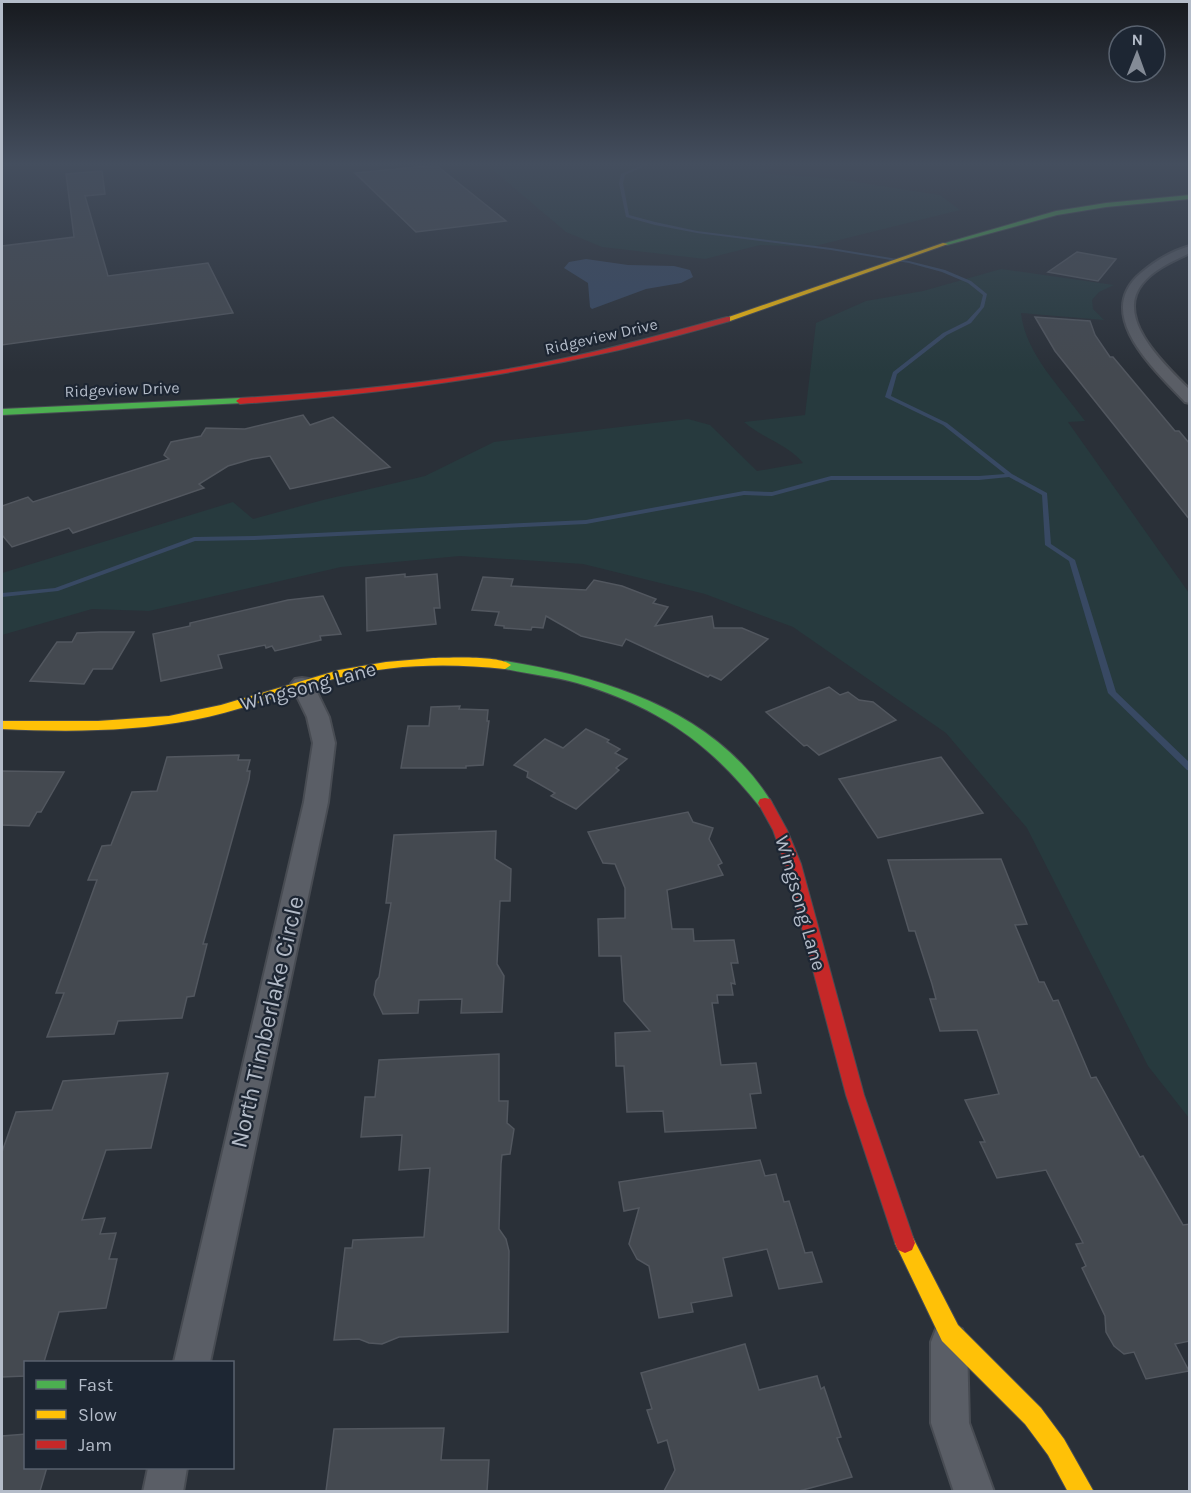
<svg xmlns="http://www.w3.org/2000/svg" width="1191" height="1493" viewBox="0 0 1191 1493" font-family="Karla,sans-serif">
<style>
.green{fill:#273a3e}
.water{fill:#384963}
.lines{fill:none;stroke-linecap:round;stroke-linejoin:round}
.stream{fill:#384963;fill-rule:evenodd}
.building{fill:#444950;stroke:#52575f;stroke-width:1.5}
.street-casing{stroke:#484c53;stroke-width:4}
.fast-casing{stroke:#484c53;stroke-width:2}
.slow-casing{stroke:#484c53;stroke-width:2}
.jam-casing{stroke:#484c53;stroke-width:2}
.street{fill:#5a5e66;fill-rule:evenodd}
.fast{fill:#4caf50;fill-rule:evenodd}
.slow{fill:#ffc107;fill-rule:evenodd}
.jam{fill:#c62828;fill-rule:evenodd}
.labels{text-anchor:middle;stroke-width:4.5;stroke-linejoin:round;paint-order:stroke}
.far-street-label{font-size:16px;fill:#b4bcc9;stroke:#1d2633}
.street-label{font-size:20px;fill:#b4bcc9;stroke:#1d2633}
.near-street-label{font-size:24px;fill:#b4bcc9;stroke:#1d2633}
</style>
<rect width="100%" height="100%" fill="#2a3038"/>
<g class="green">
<path d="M 489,163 L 785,163 L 762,173 L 836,179 L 940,195 L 960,210 L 811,247 L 760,245 L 705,259 L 602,247 L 566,232 L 486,164 Z"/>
<path d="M 1001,269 L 1114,285 L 1099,292 L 1092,300 L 1093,309 L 1104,320 L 1021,313 C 1025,353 1061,388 1085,421 L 1068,422 L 1189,593 L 1189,1118 L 1148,1066 L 1027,828 L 946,733 L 793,627 L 705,594 L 583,564 L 460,556 L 341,567 L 149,611 L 92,609 L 2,635 L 2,573 L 233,502 L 253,519 L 323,500 L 425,476 L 494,442 L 688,419 L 710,425 L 757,471 L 803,463 C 789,445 762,438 744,422 L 805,415 L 816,323 L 866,301 L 923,291 Z"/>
</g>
<path class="water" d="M 586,259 L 628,265 L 674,266 L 690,270 L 693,277 L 681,283 L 646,289 L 592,309 L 590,307 L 588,283 L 564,268 L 569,262 Z"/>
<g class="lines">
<path class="stream" d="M 647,163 L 651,163 L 625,175 L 623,183 L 629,215 L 655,222 L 697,231 L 831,248 L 909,261 L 945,270 L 971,281 L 987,294 L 984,307 L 971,323 L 947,335 L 897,374 L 891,396 L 947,423 L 1012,474 L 1047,493 L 1051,544 L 1075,560 L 1116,692 L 1190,763 L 1190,771 L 1187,770 L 1108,693 L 1069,561 L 1045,545 L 1042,495 L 1009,477 L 979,480 L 831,480 L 772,496 L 744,495 L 586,524 L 254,540 L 195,541 L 58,591 L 2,597 L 2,593 L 55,588 L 194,537 L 254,536 L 586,520 L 744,491 L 772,492 L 831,476 L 979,476 L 1005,474 L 943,425 L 885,397 L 893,372 L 943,333 L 967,321 L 980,307 L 983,295 L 968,283 L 942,272 L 909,263 L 831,250 L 697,233 L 655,225 L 626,217 L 619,183 L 621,174 Z"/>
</g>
<g class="building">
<path d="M 436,165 L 506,221 L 416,232 L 355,173 Z"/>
<path d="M 102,171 L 105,194 L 85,196 L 108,276 L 208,263 L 233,313 L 2,345 L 2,246 L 74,237 L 66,174 Z"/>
<path d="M 1077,252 L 1116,259 L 1098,281 L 1048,272 Z"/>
<path d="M 1035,317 L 1090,321 L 1095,335 L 1110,357 L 1113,357 L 1175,431 L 1179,431 L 1190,444 L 1190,520 L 1055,351 Z"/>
<path d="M 303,415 L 310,425 L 333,417 L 390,467 L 290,489 L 270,456 L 252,459 L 228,466 L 199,484 L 204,488 L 73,533 L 69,528 L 12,547 L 2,535 L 2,506 L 28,497 L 33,502 L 169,459 L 164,455 L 171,442 L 201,436 L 206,428 L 245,429 Z"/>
<path d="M 405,574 L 405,577 L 437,574 L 440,608 L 434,608 L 436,624 L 367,631 L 366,578 Z"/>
<path d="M 483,577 L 513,579 L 511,586 L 586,590 L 594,580 L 622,586 L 656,599 L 653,603 L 668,607 L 655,626 L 712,616 L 714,628 L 742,628 L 768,639 L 721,680 L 710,675 L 708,677 L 626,639 L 622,646 L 581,636 L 546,616 L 543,628 L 532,627 L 531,630 L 504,628 L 504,626 L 495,625 L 499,612 L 472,610 Z"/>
<path d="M 323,596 L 341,634 L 320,636 L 321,640 L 275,651 L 272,646 L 266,648 L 265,645 L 218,655 L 222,668 L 161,681 L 153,634 L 190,626 L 190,623 L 288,600 Z"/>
<path d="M 100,632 L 134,632 L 112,669 L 93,669 L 84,684 L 30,681 L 57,642 L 72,642 L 77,633 Z"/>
<path d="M 829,687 L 840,695 L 848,692 L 859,700 L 873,702 L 896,720 L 819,755 L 807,745 L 804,746 L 766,712 Z"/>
<path d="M 460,706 L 459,709 L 488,710 L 487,721 L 489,721 L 483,765 L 466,766 L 466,768 L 401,768 L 408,726 L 429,726 L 431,707 Z"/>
<path d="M 586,729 L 609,740 L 607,742 L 620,749 L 615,753 L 627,759 L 616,768 L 619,770 L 576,809 L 551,796 L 555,793 L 527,777 L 528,772 L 514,765 L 545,739 L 563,748 Z"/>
<path d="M 239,755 L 238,760 L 250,760 L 247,771 L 250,771 L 249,779 L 203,944 L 207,944 L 194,996 L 187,997 L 182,1018 L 118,1021 L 114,1034 L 47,1037 L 64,993 L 56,993 L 97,880 L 88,880 L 102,846 L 111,845 L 132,792 L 157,791 L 167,757 Z"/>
<path d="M 941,757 L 983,813 L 878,838 L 839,779 Z"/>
<path d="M 2,771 L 64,772 L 41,812 L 37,812 L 29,826 L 2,825 Z"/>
<path d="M 688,812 L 693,822 L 713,828 L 709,839 L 722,863 L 718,865 L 723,875 L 667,890 L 672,929 L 693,929 L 694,941 L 734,940 L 738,963 L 731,963 L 735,984 L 731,983 L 733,995 L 717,995 L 718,1003 L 712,1003 L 721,1065 L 756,1063 L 761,1093 L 750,1094 L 756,1128 L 665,1132 L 663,1111 L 627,1112 L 624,1066 L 616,1066 L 615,1033 L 650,1031 L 624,1001 L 621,956 L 599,956 L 598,919 L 625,918 L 625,888 L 615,864 L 603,863 L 588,832 Z"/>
<path d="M 496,831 L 495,859 L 511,869 L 510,901 L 500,901 L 497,964 L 504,976 L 502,1012 L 461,1013 L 462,999 L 419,1000 L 418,1013 L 383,1014 L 374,995 L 376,981 L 379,977 L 391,903 L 386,903 L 394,835 Z"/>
<path d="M 1001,859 L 1027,924 L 1015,925 L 1039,982 L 1044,982 L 1053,1001 L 1058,1000 L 1091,1078 L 1096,1077 L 1140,1157 L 1143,1156 L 1183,1225 L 1190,1224 L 1190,1341 L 1175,1344 L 1189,1371 L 1146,1379 L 1134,1352 L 1124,1354 L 1114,1346 L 1106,1332 L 1105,1316 L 1082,1268 L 1086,1266 L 1076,1244 L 1083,1243 L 1046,1170 L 997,1178 L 980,1142 L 985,1142 L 965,1100 L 999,1094 L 977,1030 L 940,1031 L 930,999 L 936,999 L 932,984 L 915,931 L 909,931 L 888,860 Z"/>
<path d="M 499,1054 L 499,1101 L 508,1101 L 507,1123 L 514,1129 L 510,1154 L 502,1155 L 501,1164 L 499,1229 L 506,1239 L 509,1251 L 508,1332 L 399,1337 L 382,1344 L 369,1343 L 359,1339 L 334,1340 L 345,1248 L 352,1248 L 353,1240 L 424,1237 L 430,1168 L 399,1170 L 402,1135 L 361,1137 L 365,1097 L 375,1097 L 379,1060 Z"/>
<path d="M 168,1073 L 151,1148 L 106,1150 L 82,1220 L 105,1218 L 100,1234 L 116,1233 L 109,1259 L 117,1259 L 106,1308 L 59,1312 L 44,1362 L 26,1362 L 26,1376 L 2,1377 L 2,1152 L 16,1112 L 52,1110 L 63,1081 Z"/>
<path d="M 760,1160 L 765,1176 L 776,1174 L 784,1202 L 789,1201 L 805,1253 L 812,1252 L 822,1282 L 779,1289 L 767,1249 L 723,1258 L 732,1296 L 691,1303 L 693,1312 L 659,1318 L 649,1266 L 637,1259 L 629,1244 L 639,1208 L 624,1211 L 619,1182 Z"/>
<path d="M 745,1344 L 759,1390 L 817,1376 L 821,1389 L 824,1387 L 841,1437 L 837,1438 L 852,1477 L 799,1491 L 664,1491 L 675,1470 L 667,1440 L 658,1443 L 647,1410 L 652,1409 L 641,1373 Z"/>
<path d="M 444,1428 L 441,1460 L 489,1460 L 487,1491 L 326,1491 L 334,1429 Z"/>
<path d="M 26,1434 L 26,1467 L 47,1467 L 40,1491 L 2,1491 L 2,1436 Z"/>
</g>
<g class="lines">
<g class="street-casing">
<g id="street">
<path d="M 1190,246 L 1190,253 C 1173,261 1154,269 1142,284 C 1114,319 1166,366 1190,390 L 1190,403 L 1185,402 C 1155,370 1092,314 1141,273 C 1155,261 1172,251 1190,246 Z"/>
<path d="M 302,678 L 309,679 L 313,684 L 329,717 L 335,743 L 328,802 L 210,1362 L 174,1362 L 304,802 L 313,743 L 307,717 L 291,684 L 295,679 Z"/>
<path d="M 949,1324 L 962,1329 L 967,1342 L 969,1423 L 994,1492 L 954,1492 L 931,1423 L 931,1342 L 936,1329 Z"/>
<path d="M 148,1468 L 187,1468 L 183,1492 L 143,1492 Z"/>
</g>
</g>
<g class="fast-casing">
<g id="fast">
<path d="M 1190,195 L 1190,199 L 1106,207 L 1057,215 L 947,245 L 942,244 L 1056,211 L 1106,203 Z"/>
<path d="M 240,398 L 244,401 L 243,403 L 2,415 L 2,409 Z"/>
<path d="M 505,661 C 605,677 716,711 772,803 L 770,807 L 760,807 C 709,742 656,706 577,683 C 552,676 526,674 501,668 L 499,665 Z"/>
</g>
</g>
<g class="slow-casing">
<g id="slow">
<path d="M 943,243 L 948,244 L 730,321 L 723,319 Z"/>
<path d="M 433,658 C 450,658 499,655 511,665 L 505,669 C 449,663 392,664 337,678 C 289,691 242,711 193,720 C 130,732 65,732 2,729 L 2,721 L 98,721 L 169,716 L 221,705 L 339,670 L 386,662 Z"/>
<path d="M 905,1233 L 912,1236 L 958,1325 L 1041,1408 L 1064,1439 L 1094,1492 L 1068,1492 L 1048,1455 L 1025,1424 L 942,1341 L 895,1243 L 898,1236 Z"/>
</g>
</g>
<g class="jam-casing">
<g id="jam">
<path d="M 727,317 L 730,317 L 730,321 C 565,369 411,392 240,404 L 236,401 L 240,398 C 343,392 445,382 546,362 C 608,350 667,333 727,317 Z"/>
<path d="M 765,798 L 770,799 L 787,830 L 801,864 L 864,1095 L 915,1243 L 912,1250 L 905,1253 L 898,1250 L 895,1243 L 846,1095 L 785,864 L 773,830 L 758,803 L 760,799 Z"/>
</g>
</g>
<use href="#street" class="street"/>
<use href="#fast" class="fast"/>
<use href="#slow" class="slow"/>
<use href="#jam" class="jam"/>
</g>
<linearGradient id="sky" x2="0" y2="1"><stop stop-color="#171a1f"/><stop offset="0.44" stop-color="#444e5e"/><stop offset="1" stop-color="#444e5e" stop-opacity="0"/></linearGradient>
<rect width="1191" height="372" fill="url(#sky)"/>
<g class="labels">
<g class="far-street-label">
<text transform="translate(601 336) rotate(-13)" y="6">Ridgeview Drive</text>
<text transform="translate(122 389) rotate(-2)" y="6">Ridgeview Drive</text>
</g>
<g class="street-label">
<text transform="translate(308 686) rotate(-15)" y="7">Wingsong Lane</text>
<text transform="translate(801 903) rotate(74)" y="7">Wingsong Lane</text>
</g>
<g class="near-street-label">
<text transform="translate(267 1022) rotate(-77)" y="8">North Timberlake Circle</text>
</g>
</g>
<rect width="1191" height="1493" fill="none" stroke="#b4bcc9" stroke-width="6"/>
<rect x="24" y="1361" width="210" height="108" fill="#1d2633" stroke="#59626f" stroke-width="1.5"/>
<rect x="36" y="1380" width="30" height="9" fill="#4caf50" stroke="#59626f" stroke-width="1.5"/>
<text x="78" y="1391" font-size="18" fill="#b4bcc9">Fast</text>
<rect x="36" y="1410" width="30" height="9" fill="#ffc107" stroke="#59626f" stroke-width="1.5"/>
<text x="78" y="1421" font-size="18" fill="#b4bcc9">Slow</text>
<rect x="36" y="1440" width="30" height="9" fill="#c62828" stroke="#59626f" stroke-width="1.5"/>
<text x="78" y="1451" font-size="18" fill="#b4bcc9">Jam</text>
<g transform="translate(1137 54) rotate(1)"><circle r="28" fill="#1d2633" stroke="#59626f" stroke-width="1.5"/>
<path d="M0-4.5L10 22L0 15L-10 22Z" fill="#848b96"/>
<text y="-9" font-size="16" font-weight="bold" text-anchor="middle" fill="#b4bcc9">N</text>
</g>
</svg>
